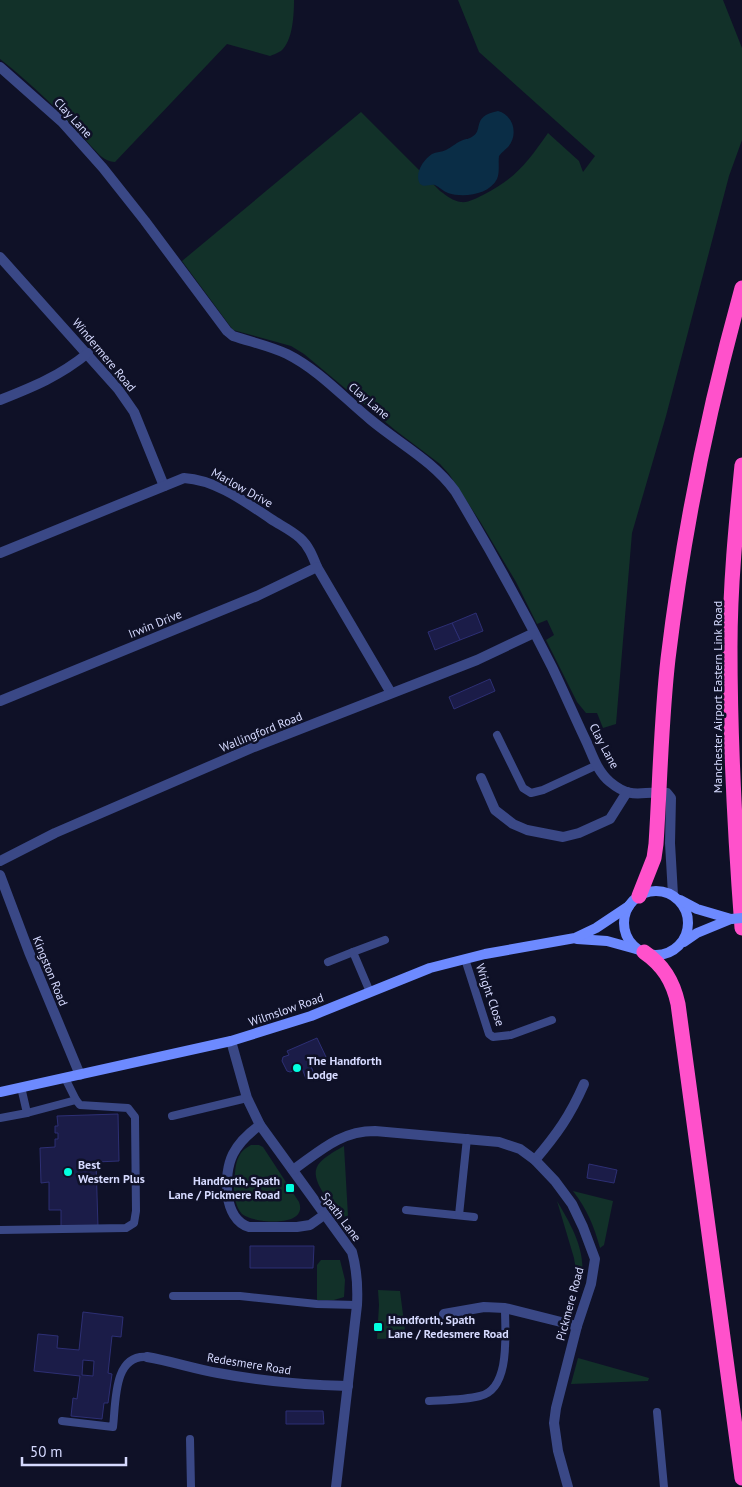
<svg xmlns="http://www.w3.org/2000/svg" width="742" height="1487" viewBox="0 0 742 1487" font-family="'PT Sans',sans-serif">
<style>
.green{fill:#123129}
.water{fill:#0a2d46}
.building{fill:#1b1c48;stroke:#2d2f74;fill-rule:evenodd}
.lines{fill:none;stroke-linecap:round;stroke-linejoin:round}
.lane{stroke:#3a4886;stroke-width:8}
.street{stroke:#3a4886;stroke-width:10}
.secondary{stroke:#6d8aff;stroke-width:10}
.highway{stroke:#ff51cb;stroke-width:15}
.secondary-bridge{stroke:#6d8aff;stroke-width:10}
.poi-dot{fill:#02ffe0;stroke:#0f1127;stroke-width:2}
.labels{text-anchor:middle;stroke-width:5;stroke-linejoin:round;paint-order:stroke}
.street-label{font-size:12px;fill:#d6daff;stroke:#0f1127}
.poi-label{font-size:12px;font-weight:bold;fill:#d6daff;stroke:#0f1127;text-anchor:start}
</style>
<rect width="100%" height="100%" fill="#0f1127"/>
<g class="green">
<path d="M 0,0 L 294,0 C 294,14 293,41 281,51 C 277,53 273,55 270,56 L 227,44 L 115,162 C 104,162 97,152 90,145 C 62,113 33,85 0,59 Z"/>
<path d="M 458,0 L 723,0 L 742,48 L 742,140 L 729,176 L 666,416 L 632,533 L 616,724 L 603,728 L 597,713 L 586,713 L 577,702 L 546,640 L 554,635 L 547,620 L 537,624 L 516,582 L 481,523 L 449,474 L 440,464 L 395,430 L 304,354 L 291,346 L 233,330 L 182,261 L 361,112 L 440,191 C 447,196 453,201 461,202 C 468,203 477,198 483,195 C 516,178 527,163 548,133 L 579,161 L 583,172 L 595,156 L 479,52 Z"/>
<path d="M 251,1145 L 259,1145 L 263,1147 L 299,1202 C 309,1229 252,1223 242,1214 C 233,1204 233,1185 235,1173 C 236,1160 239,1151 251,1145 Z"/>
<path d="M 344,1146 L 348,1216 L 342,1217 C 333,1205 308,1180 318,1165 C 324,1157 335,1151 344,1146 Z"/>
<path d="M 573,1191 L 613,1201 L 604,1245 L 600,1248 C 594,1226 587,1209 573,1191 Z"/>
<path d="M 557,1201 C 573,1228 590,1257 579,1290 L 574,1258 Z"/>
<path d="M 321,1260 L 340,1260 L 345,1280 L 344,1297 L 334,1300 L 317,1300 L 317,1265 Z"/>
<path d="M 378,1290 L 400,1291 L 406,1338 L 377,1339 L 379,1305 Z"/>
<path d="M 578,1358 L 649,1378 L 648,1381 L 571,1384 Z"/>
</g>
<path class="water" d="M 498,111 C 513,115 519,134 508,147 C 505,150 502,152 499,156 C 498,163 500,172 497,179 C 489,195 463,198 448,193 C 443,191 439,187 435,185 C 429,184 425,188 420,184 C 414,174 423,160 432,154 C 436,152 442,152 446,150 C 452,147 457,142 463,140 C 468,138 465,140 470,138 C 486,131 469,117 498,111 Z"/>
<g class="building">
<path d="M 476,613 L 483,631 L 460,640 L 452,623 Z"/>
<path d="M 452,623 L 460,640 L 435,650 L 428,632 Z"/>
<path d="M 490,679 L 495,691 L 454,709 L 449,697 Z"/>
<path d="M 317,1038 L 326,1057 L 310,1064 L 315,1076 L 306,1079 L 302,1068 L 290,1072 L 287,1071 L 282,1061 L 283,1057 L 289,1055 L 287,1051 Z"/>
<path d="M 118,1114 L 119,1161 L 96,1162 L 98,1227 L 61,1228 L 61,1210 L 49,1210 L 49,1182 L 41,1183 L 40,1148 L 55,1147 L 55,1139 L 58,1139 L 58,1133 L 55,1133 L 55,1126 L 58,1126 L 57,1116 Z"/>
<path d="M 589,1164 L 617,1170 L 614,1183 L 587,1178 Z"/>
<path d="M 250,1246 L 314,1246 L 313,1268 L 250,1268 Z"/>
<path d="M 83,1312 L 123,1317 L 121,1337 L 112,1336 L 108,1373 L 112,1374 L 108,1403 L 104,1403 L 102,1419 L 71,1416 L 73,1398 L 77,1399 L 80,1376 L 34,1371 L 38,1334 L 58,1336 L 57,1348 L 79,1350 ZM 83,1360 L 94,1361 L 93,1376 L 82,1375 Z"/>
<path d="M 286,1411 L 323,1411 L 324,1424 L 286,1424 Z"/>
</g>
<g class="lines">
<g class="lane">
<path d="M 497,735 L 523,788 L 531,793 L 543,790 L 597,765"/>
<path d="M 465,959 L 489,1034 L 493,1037 L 511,1035 L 552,1020"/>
<path d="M 328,962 L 353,952"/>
<path d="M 370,992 L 353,952 L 385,940"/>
<path d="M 27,1113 L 76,1100"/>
<path d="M 172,1116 L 247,1098"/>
<path d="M 0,1118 L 27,1113 L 21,1087"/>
<path d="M 406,1210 L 474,1217"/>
<path d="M 459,1215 L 467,1138"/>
<path d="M 0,1230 L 126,1228 L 134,1223 L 136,1211 L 135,1117 L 128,1108 L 80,1105 L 76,1100 L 65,1078"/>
<path d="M 173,1296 L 240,1296 L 317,1304 L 357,1305"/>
<path d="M 429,1401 C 446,1400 464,1400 480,1396 C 511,1389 505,1333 505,1308"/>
<path d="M 657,1412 L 664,1487"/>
<path d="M 62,1421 L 113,1427 C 116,1403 113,1354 147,1357"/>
<path d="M 190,1439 L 191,1487"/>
</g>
<g class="street">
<path d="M 0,67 L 62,122 L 103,168 L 145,221 L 227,331 L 233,336 C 251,342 270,346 287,354 C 319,370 344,398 371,420 C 400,444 433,461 455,491 C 490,549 522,607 552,667 C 564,692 575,718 587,743 C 593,757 598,772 610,782 C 633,801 641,790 667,793 L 671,798 L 670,843 L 673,895"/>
<path d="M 0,257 L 118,389 L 134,412 L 164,486"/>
<path d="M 0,400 C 33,387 60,376 88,353"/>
<path d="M 0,553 L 184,478 C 216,480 244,501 271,519 C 280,525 291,530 300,538 C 309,546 313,557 317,567 L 391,693"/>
<path d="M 0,701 L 257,596 L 317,567"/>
<path d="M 481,778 L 495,810 L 513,824 L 527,830 L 563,837 L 579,833 L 610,819 L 627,792"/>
<path d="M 0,861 L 55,833 L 254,747 L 477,660 L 534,633"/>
<path d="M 0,875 L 29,952 L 80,1075"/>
<path d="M 231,1041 L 247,1098 L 260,1125 L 352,1252 C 357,1270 358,1286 357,1305 L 336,1487"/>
<path d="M 260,1125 C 249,1133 239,1142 233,1154 C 223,1174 223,1219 249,1227 L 297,1227 L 310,1225 L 324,1215"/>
<path d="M 535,1160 C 557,1134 570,1116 584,1084"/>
<path d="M 293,1170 C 320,1151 340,1131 375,1131 L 499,1142 L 520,1149 L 535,1160 L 555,1181 L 572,1204 L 583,1227 L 595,1259 L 591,1284 L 577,1326 L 556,1408 L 554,1423 L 558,1451 L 568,1487"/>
<path d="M 444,1314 L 484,1307 L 505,1308 L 577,1326"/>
<path d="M 147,1357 C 171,1361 195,1369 218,1373 C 261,1381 304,1385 348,1386"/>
</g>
<g class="secondary">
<circle cx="656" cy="923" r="32"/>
<path d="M 680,900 L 697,909 L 731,919"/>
<path d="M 577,939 L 607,941 L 636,949"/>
<path d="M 684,942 L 697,933 L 731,919"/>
<path d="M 0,1092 L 231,1041 L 311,1016 L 430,968 L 485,954 L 575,938 L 596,928 L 629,906"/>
</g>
<g class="highway">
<path d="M 742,465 C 736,525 730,586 730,647 C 730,741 735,835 742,928"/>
<path d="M 639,896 L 654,858 L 656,844 C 660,783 661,721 668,659 C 683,534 708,410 742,288"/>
<path d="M 644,952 C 663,965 673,981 678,1004 L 742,1478"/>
</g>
<path class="secondary-bridge" d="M 731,919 L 742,918"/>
</g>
<g class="poi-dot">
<circle cx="297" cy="1068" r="5"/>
<circle cx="68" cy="1172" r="5"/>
<rect x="285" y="1183" width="10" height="10" rx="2.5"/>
<rect x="373" y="1322" width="10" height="10" rx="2.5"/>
</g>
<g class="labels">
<g class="street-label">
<text transform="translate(73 118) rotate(47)" y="4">Clay Lane</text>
<text transform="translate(104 355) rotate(50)" y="4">Windermere Road</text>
<text transform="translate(369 401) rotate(40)" y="4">Clay Lane</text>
<text transform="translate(242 488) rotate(29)" y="4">Marlow Drive</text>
<text transform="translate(155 624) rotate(-22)" y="4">Irwin Drive</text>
<text transform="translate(718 697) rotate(-90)" y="4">Manchester Airport Eastern Link Road</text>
<text transform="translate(261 732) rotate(-22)" y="4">Wallingford Road</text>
<text transform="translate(604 746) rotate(62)" y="4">Clay Lane</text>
<text transform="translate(50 971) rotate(68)" y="4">Kingston Road</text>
<text transform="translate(490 995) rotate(71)" y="4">Wright Close</text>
<text transform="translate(286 1010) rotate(-19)" y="4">Wilmslow Road</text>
<text transform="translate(341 1217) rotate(53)" y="4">Spath Lane</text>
<text transform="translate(570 1304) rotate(-75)" y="4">Pickmere Road</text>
<text transform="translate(249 1364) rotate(9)" y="4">Redesmere Road</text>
</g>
<g class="poi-label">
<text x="307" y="1065">The Handforth<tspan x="307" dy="14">Lodge</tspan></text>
<text x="78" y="1169">Best<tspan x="78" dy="14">Western Plus</tspan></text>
<text x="280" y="1185" text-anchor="end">Handforth, Spath<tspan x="280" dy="14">Lane / Pickmere Road</tspan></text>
<text x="388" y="1324">Handforth, Spath<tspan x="388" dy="14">Lane / Redesmere Road</tspan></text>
</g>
</g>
<path d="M22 1457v8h104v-8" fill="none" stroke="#d6daff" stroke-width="2.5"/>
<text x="30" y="1457" font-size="15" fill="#d6daff" stroke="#0f1127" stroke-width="4" paint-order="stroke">50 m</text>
</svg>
